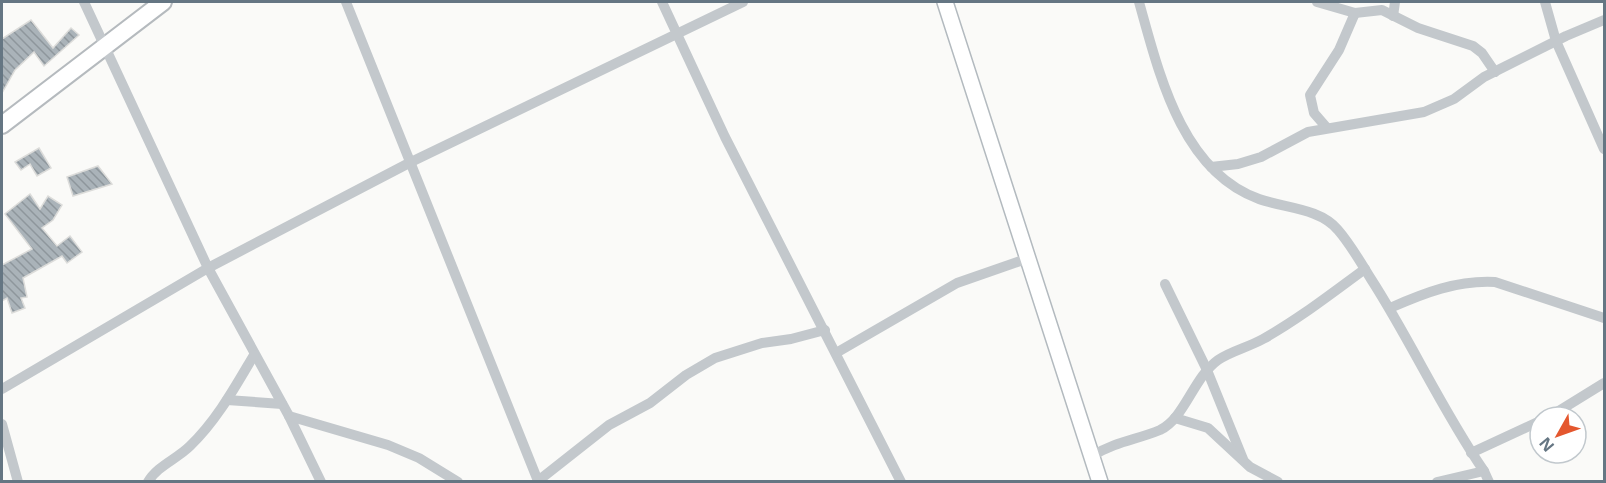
<svg xmlns="http://www.w3.org/2000/svg" width="1606" height="483" viewBox="0 0 1606 483" font-family="'Noto Sans',sans-serif">
<style>
.building{fill:url(#building-back-hatch);stroke:#dcdcda;stroke-width:1.5}
.lines{fill:none;stroke-linecap:round;stroke-linejoin:round}
.secondary-casing{stroke:#b3babf;stroke-width:18}
.primary-casing{stroke:#b5babe;stroke-width:20}
.street{stroke:#c3c8cc;stroke-width:10}
.secondary{stroke:#fff;stroke-width:15}
.primary{stroke:#fff;stroke-width:16}
</style>
<defs>
<pattern id="building-back-hatch" width="6" height="6" patternUnits="userSpaceOnUse" patternTransform="scale(1.5)"><rect width="6" height="6" fill="#aab3b9"/><path d="M-1 5l2 2M0 0l6 6M5-1l2 2" fill="none" stroke="#8e969c"/></pattern>
</defs>
<rect width="100%" height="100%" fill="#fafaf8"/>
<g class="building">
<path d="M 31,20 L 53,48 L 71,28 L 79,35 L 44,66 L 34,52 L 15,70 L 2,93 L 2,39 Z"/>
<path d="M 39,148 L 51,168 L 37,176 L 30,164 L 21,170 L 15,162 Z"/>
<path d="M 98,166 L 112,184 L 73,196 L 67,177 Z"/>
<path d="M 30,194 L 40,209 L 48,196 L 62,205 L 53,220 L 42,228 L 57,246 L 70,236 L 82,252 L 67,263 L 62,256 L 23,278 L 27,297 L 21,298 L 25,308 L 12,313 L 7,298 L 2,301 L 2,265 L 32,249 L 5,214 Z"/>
</g>
<g class="lines">
<g class="secondary-casing">
<path id="secondary" d="M 945,2 L 1100,482"/>
</g>
<g class="primary-casing">
<path id="primary" d="M 2,125 L 163,2"/>
</g>
<g class="street">
<path d="M 84,2 L 208,268 L 289,416 L 321,482"/>
<path d="M 346,2 L 538,481 L 609,425 L 650,403 L 686,375 L 715,358 L 762,343 L 791,339 L 825,330"/>
<path d="M 662,2 L 725,137 L 901,482"/>
<path d="M 1139,2 C 1159,73 1181,171 1259,199 C 1284,208 1320,208 1338,230 C 1351,245 1361,263 1371,279 C 1411,341 1442,410 1484,471"/>
<path d="M 1317,2 L 1355,13 L 1382,10 L 1418,28 L 1473,46 L 1482,53 L 1495,72"/>
<path d="M 1545,2 L 1556,41 L 1604,149"/>
<path d="M 1393,16 L 1395,2"/>
<path d="M 1327,128 L 1314,113 L 1310,95 L 1339,50 L 1355,13"/>
<path d="M 1211,167 L 1238,164 L 1261,157 L 1308,132 L 1424,112 L 1454,99 L 1484,77 L 1566,36 L 1604,20"/>
<path d="M 1165,284 L 1207,370 L 1243,459"/>
<path d="M 1390,308 C 1424,293 1457,280 1495,282 L 1604,318"/>
<path d="M 836,353 L 957,283 L 1029,258"/>
<path d="M 2,389 L 208,268 L 411,162 L 743,2"/>
<path d="M 227,400 L 282,404"/>
<path d="M 289,416 L 388,445 L 419,458 L 458,482"/>
<path d="M 1549,417 L 1604,383"/>
<path d="M 1175,418 L 1208,428 L 1250,467 L 1278,482"/>
<path d="M 2,424 L 18,482"/>
<path d="M 1471,453 L 1540,421"/>
<path d="M 1092,456 C 1117,441 1136,440 1160,430 C 1185,418 1193,378 1218,360 C 1231,351 1249,347 1263,339 C 1299,319 1332,293 1365,269"/>
<path d="M 148,482 C 157,466 177,459 190,446 C 217,420 235,387 254,355"/>
<path d="M 1437,482 L 1484,471 L 1489,482"/>
</g>
<use href="#secondary" class="secondary"/>
<use href="#primary" class="primary"/>
</g>
<rect width="1606" height="483" fill="none" stroke="#657683" stroke-width="6"/>
<g transform="translate(1558 435) rotate(230)"><circle r="28" fill="#ffffff" stroke="#c1c8cd" stroke-width="1.5"/>
<path d="M0-4.5L10 22L0 15L-10 22Z" fill="#e4572e"/>
<text y="-9" font-size="16" font-weight="bold" text-anchor="middle" fill="#657683">N</text>
</g>
</svg>
